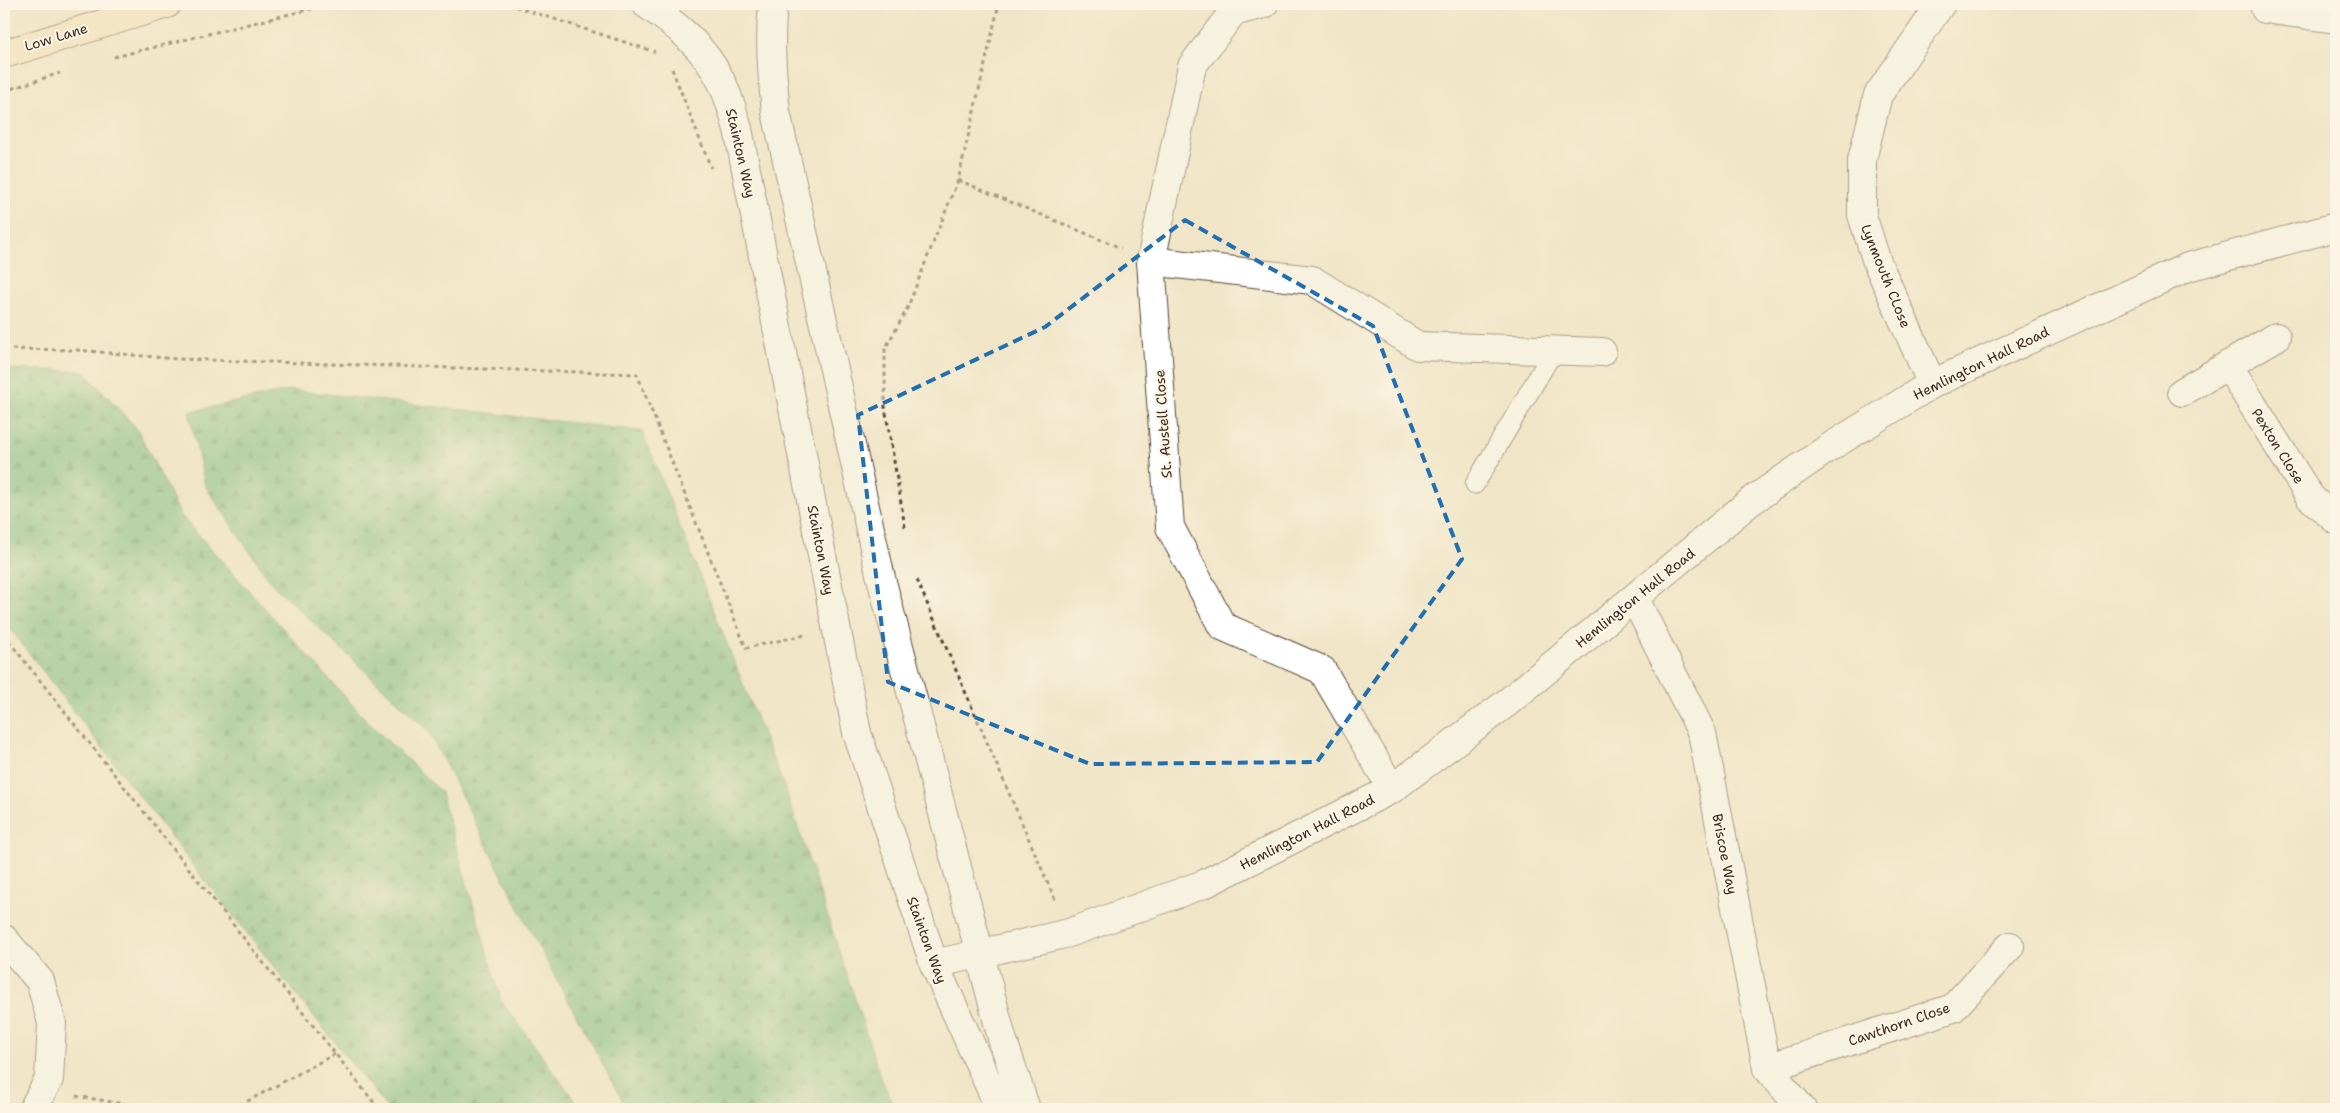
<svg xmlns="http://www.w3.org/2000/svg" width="2340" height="1113" viewBox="0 0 2340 1113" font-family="'Shantell Sans',sans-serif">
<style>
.forest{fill:url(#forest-firs);stroke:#58724f}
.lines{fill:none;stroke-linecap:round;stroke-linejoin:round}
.service-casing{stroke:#564637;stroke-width:21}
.minor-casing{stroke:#564637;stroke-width:30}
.tertiary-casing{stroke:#564637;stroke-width:30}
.secondary-casing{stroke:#564637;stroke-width:30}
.path{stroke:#564637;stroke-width:3;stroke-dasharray:4 4;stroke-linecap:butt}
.service{stroke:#fff;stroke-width:19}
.minor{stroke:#fff;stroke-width:28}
.tertiary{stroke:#fff;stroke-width:28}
.secondary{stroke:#f9e7c3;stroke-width:28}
.marked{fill:none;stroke:#1f6fb2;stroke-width:4;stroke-dasharray:10 6;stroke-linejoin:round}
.labels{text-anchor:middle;stroke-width:4;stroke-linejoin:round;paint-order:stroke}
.street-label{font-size:14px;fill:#3b2a1e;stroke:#fcf5e5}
</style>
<defs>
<pattern id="forest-firs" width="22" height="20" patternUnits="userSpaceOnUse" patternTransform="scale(1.25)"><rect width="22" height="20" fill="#75bb80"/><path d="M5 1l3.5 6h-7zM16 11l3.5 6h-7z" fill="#619868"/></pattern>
</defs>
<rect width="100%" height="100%" fill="#fcf5e5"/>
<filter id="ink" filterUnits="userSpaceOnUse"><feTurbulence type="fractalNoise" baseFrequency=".02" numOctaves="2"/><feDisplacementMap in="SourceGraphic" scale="10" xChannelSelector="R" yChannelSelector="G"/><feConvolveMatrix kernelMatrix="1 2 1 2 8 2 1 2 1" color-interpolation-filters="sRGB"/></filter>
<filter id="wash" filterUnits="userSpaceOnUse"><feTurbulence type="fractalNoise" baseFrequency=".0096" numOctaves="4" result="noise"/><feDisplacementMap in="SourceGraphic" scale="20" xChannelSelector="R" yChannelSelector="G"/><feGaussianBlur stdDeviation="1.12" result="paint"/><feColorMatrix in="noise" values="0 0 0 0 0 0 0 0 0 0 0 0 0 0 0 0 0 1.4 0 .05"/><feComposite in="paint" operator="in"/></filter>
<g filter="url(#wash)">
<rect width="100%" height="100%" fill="#f0e5c7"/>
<g class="forest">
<path d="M 4,369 L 84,371 L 137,429 L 182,517 L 369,723 L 440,791 L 501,1000 L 581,1109 L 388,1109 L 202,877 L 4,621 Z"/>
<path d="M 292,390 L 642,431 L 787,794 L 881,1078 L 895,1109 L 627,1109 L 534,938 L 428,730 L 272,584 L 205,486 L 189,412 Z"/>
</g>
</g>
<g filter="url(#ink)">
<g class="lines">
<g class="service-casing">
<path id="service" d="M 1475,484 L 1554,350"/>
</g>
<g class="minor-casing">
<g id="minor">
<path d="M 1264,4 L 1233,12 L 1192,66 L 1151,261 L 1170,527 L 1222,626 L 1322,670 L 1392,789"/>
<path d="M 2265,4 L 2265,9 L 2336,19"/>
<path d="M 1151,261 L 1312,280 L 1418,346 L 1602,352"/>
<path d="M 2228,365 L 2310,497 L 2336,520"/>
<path d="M 1932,384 L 1877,262 L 1862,215 L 1862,160 L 1878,95 L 1941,4"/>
<path d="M 2182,392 L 2276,337"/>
<path d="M 1635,599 L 1702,733 L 1767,1068 L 1802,1109"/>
<path d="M 4,939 L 40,981 L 52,1023 L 49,1079 L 33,1109"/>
<path d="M 1767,1068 L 1953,1008 L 2010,946"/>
</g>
</g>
<g class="tertiary-casing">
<g id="tertiary">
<path d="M 646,4 C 676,24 705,48 721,81 C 729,96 733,113 738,129 L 857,733 L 934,964 L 1000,1109"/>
<path d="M 773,4 C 769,40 772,75 776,112 L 881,578 L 1002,1038 L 1026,1109"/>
<path d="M 934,964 L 1069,933 L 1204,884 L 1392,789 L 1508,702 L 1750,502 L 1830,447 L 1932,384 L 2188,267 L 2336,227"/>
</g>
</g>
<g class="secondary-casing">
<path id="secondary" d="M 4,54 L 167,4"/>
</g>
<g class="path">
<path d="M 508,4 L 655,52"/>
<path d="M 114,57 L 331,4"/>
<path d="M 672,69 L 711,168"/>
<path d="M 4,91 L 60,73"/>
<path d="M 958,180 L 1121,248"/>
<path d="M 4,349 L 77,350 L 177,359 L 637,374 L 746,648 L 805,635"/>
<path d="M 905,527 L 885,407 L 885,349 L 907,309 L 958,180 L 999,4"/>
<path d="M 917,580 L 1056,902"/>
<path d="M 4,635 L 379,1109"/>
<path d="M 76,1096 L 136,1106 L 140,1109"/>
<path d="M 233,1109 L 335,1054"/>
</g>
<use href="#service" class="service"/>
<use href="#minor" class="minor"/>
<use href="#tertiary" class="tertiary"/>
<use href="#secondary" class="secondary"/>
</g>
</g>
<path d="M0 0H2340V1113H0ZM 1185,220 L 1373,326 L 1462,559 L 1317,762 L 1090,764 L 888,682 L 858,415 L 1045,327 Z" fill="#f0e5c7" fill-opacity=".55" fill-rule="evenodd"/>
<path class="marked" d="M 1185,220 L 1373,326 L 1462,559 L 1317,762 L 1090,764 L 888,682 L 858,415 L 1045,327 Z"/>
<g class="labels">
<g class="street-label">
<text transform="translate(56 37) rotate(-17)" y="5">Low Lane</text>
<text transform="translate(741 153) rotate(77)" y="5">Stainton Way</text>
<text transform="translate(1886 276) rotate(68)" y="5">Lynmouth CLose</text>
<text transform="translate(1981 363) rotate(-26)" y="5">Hemlington Hall Road</text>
<text transform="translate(1163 424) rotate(-94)" y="5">St. Austell Close</text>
<text transform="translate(2278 446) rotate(58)" y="5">Pexton Close</text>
<text transform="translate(821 550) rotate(79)" y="5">Stainton Way</text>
<text transform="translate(1635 598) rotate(-39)" y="5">Hemlington Hall Road</text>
<text transform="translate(1307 832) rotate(-27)" y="5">Hemlington Hall Road</text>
<text transform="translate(1725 854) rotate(79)" y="5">Briscoe Way</text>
<text transform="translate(927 940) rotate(70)" y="5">Stainton Way</text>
<text transform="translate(1899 1024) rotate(-19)" y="5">Cawthorn Close</text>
</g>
</g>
<rect width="2340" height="1113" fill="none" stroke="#fcf5e5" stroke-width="20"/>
</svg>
